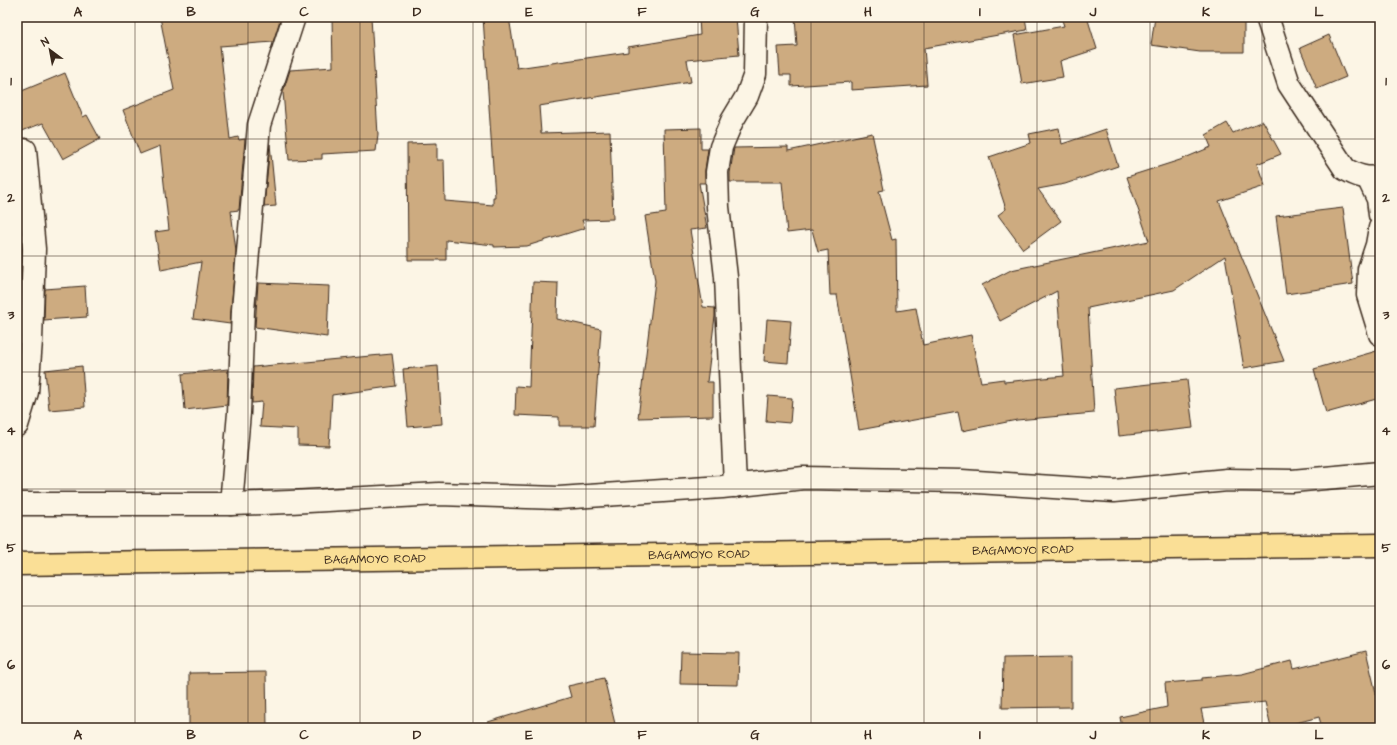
<svg xmlns="http://www.w3.org/2000/svg" width="1397" height="745" viewBox="0 0 1397 745" font-family="'Architects Daughter',sans-serif">
<style>
.building{fill:#cdab80;stroke:#3b2a1e}
.lines{fill:none;stroke-linecap:round;stroke-linejoin:round}
.minor-casing{stroke:#3b2a1e;stroke-width:25}
.trunk-casing{stroke:#3b2a1e;stroke-width:25}
.minor{stroke:#fcf5e5;stroke-width:22}
.trunk{stroke:#fadf96;stroke-width:22}
.grid{fill:none;stroke:#3b2a1e;stroke-width:1;stroke-opacity:0.55}
.labels{text-anchor:middle;stroke-width:3;stroke-linejoin:round;paint-order:stroke}
.street-label{font-size:12px;fill:#3b2a1e;stroke:#fcf5e5}
.neatline{fill:none;stroke:#3b2a1e;stroke-width:1.5}
.grid-label{font-size:13px;text-anchor:middle;font-weight:bold;fill:#3b2a1e}
</style>
<rect width="100%" height="100%" fill="#fcf5e5"/>
<filter id="ink" filterUnits="userSpaceOnUse"><feTurbulence type="fractalNoise" baseFrequency=".025" numOctaves="2"/><feDisplacementMap in="SourceGraphic" scale="8" xChannelSelector="R" yChannelSelector="G"/><feConvolveMatrix kernelMatrix="1 2 1 2 8 2 1 2 1" color-interpolation-filters="sRGB"/></filter>
<g filter="url(#ink)">
<g class="building">
<path d="M 160,17 L 281,17 L 273,42 L 220,46 L 230,139 L 238,137 L 239,140 L 245,139 L 239,210 L 231,211 L 236,251 L 230,324 L 193,319 L 201,262 L 161,270 L 155,232 L 169,230 L 160,146 L 140,154 L 123,110 L 174,90 Z"/>
<path d="M 332,17 L 371,17 L 378,135 L 376,151 L 322,154 L 322,159 L 289,160 L 283,92 L 290,70 L 333,67 Z"/>
<path d="M 483,17 L 509,17 L 517,68 L 628,52 L 628,47 L 700,35 L 699,17 L 736,17 L 739,55 L 687,60 L 691,82 L 539,106 L 541,133 L 610,131 L 613,219 L 582,220 L 585,228 L 527,246 L 494,247 L 494,245 L 446,240 L 446,260 L 408,260 L 407,144 L 437,143 L 437,160 L 444,160 L 445,201 L 493,205 L 493,197 L 495,197 Z"/>
<path d="M 795,17 L 1025,17 L 1027,30 L 924,48 L 927,85 L 851,90 L 851,82 L 791,86 L 791,75 L 780,75 L 778,47 L 797,46 Z"/>
<path d="M 1061,17 L 1087,17 L 1097,49 L 1060,61 L 1063,77 L 1022,84 L 1014,35 L 1064,26 Z"/>
<path d="M 1155,17 L 1244,17 L 1244,52 L 1200,52 L 1151,45 Z"/>
<path d="M 1329,35 L 1346,77 L 1317,89 L 1300,48 Z"/>
<path d="M 65,73 L 83,117 L 87,115 L 100,139 L 63,159 L 43,123 L 17,133 L 17,93 Z"/>
<path d="M 1263,121 L 1281,154 L 1257,164 L 1265,186 L 1219,201 L 1284,361 L 1244,368 L 1225,256 L 1174,290 L 1088,308 L 1094,413 L 1017,420 L 962,431 L 958,412 L 859,430 L 837,295 L 830,295 L 828,250 L 818,252 L 812,230 L 787,233 L 782,182 L 730,182 L 730,173 L 734,148 L 788,147 L 788,151 L 872,133 L 884,190 L 879,191 L 892,240 L 896,239 L 897,311 L 916,308 L 923,345 L 971,335 L 981,382 L 1004,379 L 1004,382 L 1064,376 L 1057,291 L 1000,321 L 982,285 L 1011,270 L 1149,241 L 1127,177 L 1180,160 L 1211,147 L 1206,135 L 1227,123 L 1233,133 Z"/>
<path d="M 701,128 L 701,149 L 708,149 L 705,170 L 705,183 L 699,183 L 707,228 L 690,230 L 703,307 L 715,308 L 715,316 L 707,382 L 713,382 L 713,416 L 638,418 L 655,281 L 645,216 L 666,213 L 664,129 Z"/>
<path d="M 1059,128 L 1062,144 L 1106,129 L 1118,166 L 1065,184 L 1038,189 L 1061,221 L 1023,249 L 998,215 L 1006,209 L 989,157 L 1031,143 L 1029,134 Z"/>
<path d="M 270,144 L 276,206 L 264,207 Z"/>
<path d="M 1343,208 L 1353,284 L 1286,294 L 1276,216 Z"/>
<path d="M 533,282 L 558,283 L 557,319 L 601,329 L 594,426 L 559,426 L 559,417 L 515,415 L 516,386 L 529,387 Z"/>
<path d="M 258,283 L 329,286 L 327,337 L 255,327 Z"/>
<path d="M 85,286 L 87,317 L 44,320 L 45,289 Z"/>
<path d="M 17,291 L 20,291 L 19,321 L 17,322 Z"/>
<path d="M 767,319 L 791,321 L 788,363 L 764,361 Z"/>
<path d="M 1380,350 L 1380,398 L 1326,413 L 1314,369 Z"/>
<path d="M 392,354 L 396,386 L 332,395 L 329,446 L 298,445 L 298,429 L 260,427 L 262,402 L 252,403 L 253,367 Z"/>
<path d="M 82,366 L 85,407 L 49,410 L 45,370 Z"/>
<path d="M 438,366 L 442,424 L 408,427 L 403,369 Z"/>
<path d="M 228,369 L 227,405 L 185,410 L 182,374 Z"/>
<path d="M 1187,380 L 1193,428 L 1119,436 L 1114,388 Z"/>
<path d="M 768,396 L 792,398 L 790,423 L 766,421 Z"/>
<path d="M 1366,651 L 1380,710 L 1380,728 L 1322,728 L 1319,717 L 1277,728 L 1271,728 L 1265,702 L 1201,709 L 1205,728 L 1122,728 L 1120,717 L 1167,707 L 1165,683 L 1202,680 L 1202,678 L 1242,674 L 1292,661 L 1294,669 Z"/>
<path d="M 681,652 L 739,653 L 738,685 L 680,684 Z"/>
<path d="M 1071,657 L 1071,707 L 1002,708 L 1003,658 Z"/>
<path d="M 266,672 L 267,728 L 189,728 L 189,673 Z"/>
<path d="M 604,678 L 616,728 L 489,728 L 488,722 L 571,697 L 568,686 Z"/>
</g>
<g class="lines">
<g class="minor-casing">
<g id="minor">
<path d="M 1267,17 L 1289,84 L 1345,169 C 1357,176 1366,179 1380,177"/>
<path d="M 1368,178 L 1378,199 L 1380,215"/>
<path d="M 1380,228 L 1377,245 L 1369,269 L 1368,295 L 1380,334"/>
<path d="M 17,425 L 27,392 L 31,341 L 34,249 L 25,150"/>
<path d="M 735,486 L 726,277 L 718,207 L 717,172 L 721,147 L 732,121 L 747,96 L 755,74 L 756,17"/>
<path d="M 17,504 L 231,504 L 290,502 L 439,494 L 559,498 L 722,487 L 804,478 L 962,481 L 1114,491 L 1227,480 L 1292,481 L 1380,473"/>
<path d="M 231,504 L 239,413 L 243,310 L 259,125 L 294,17"/>
</g>
</g>
<g class="trunk-casing">
<g id="trunk">
<path id="s1" d="M 17,564 L 1380,545"/>
</g>
</g>
<use href="#minor" class="minor"/>
<use href="#trunk" class="trunk"/>
</g>
</g>
<path class="grid" d="M 135,17 L 135,728M 248,17 L 248,728M 360,17 L 360,728M 473,17 L 473,728M 586,17 L 586,728M 698,17 L 698,728M 811,17 L 811,728M 924,17 L 924,728M 1037,17 L 1037,728M 1150,17 L 1150,728M 1262,17 L 1262,728M 17,139 L 1380,139M 17,256 L 1380,256M 17,372 L 1380,372M 17,489 L 1380,489M 17,606 L 1380,606"/>
<g class="labels">
<g class="street-label">
<text dy="4" stroke="none"><textPath href="#s1" startOffset="1006">BAGAMOYO ROAD</textPath></text>
<text dy="4" stroke="none"><textPath href="#s1" startOffset="682">BAGAMOYO ROAD</textPath></text>
<text dy="4" stroke="none"><textPath href="#s1" startOffset="358">BAGAMOYO ROAD</textPath></text>
</g>
</g>
<rect width="1397" height="745" fill="none" stroke="#fcf5e5" stroke-width="44"/>
<g transform="translate(50 50) rotate(328)" stroke="#fcf5e5" stroke-width="3" paint-order="stroke">
<path d="M0-3L7 15L0 10L-7 15Z" fill="#3b2a1e"/>
<text y="-6" font-size="11" font-weight="bold" text-anchor="middle" fill="#3b2a1e">N</text>
</g>
<rect x="22" y="22" width="1353" height="701" class="neatline"/>
<g class="grid-label">
<text x="78" y="16">A</text>
<text x="191" y="16">B</text>
<text x="304" y="16">C</text>
<text x="417" y="16">D</text>
<text x="529" y="16">E</text>
<text x="642" y="16">F</text>
<text x="755" y="16">G</text>
<text x="868" y="16">H</text>
<text x="980" y="16">I</text>
<text x="1093" y="16">J</text>
<text x="1206" y="16">K</text>
<text x="1319" y="16">L</text>
<text x="11" y="85">1</text>
<text x="1386" y="85">1</text>
<text x="11" y="202">2</text>
<text x="1386" y="202">2</text>
<text x="11" y="319">3</text>
<text x="1386" y="319">3</text>
<text x="11" y="435">4</text>
<text x="1386" y="435">4</text>
<text x="11" y="552">5</text>
<text x="1386" y="552">5</text>
<text x="11" y="669">6</text>
<text x="1386" y="669">6</text>
<text x="78" y="739">A</text>
<text x="191" y="739">B</text>
<text x="304" y="739">C</text>
<text x="417" y="739">D</text>
<text x="529" y="739">E</text>
<text x="642" y="739">F</text>
<text x="755" y="739">G</text>
<text x="868" y="739">H</text>
<text x="980" y="739">I</text>
<text x="1093" y="739">J</text>
<text x="1206" y="739">K</text>
<text x="1319" y="739">L</text>
</g>
</svg>
